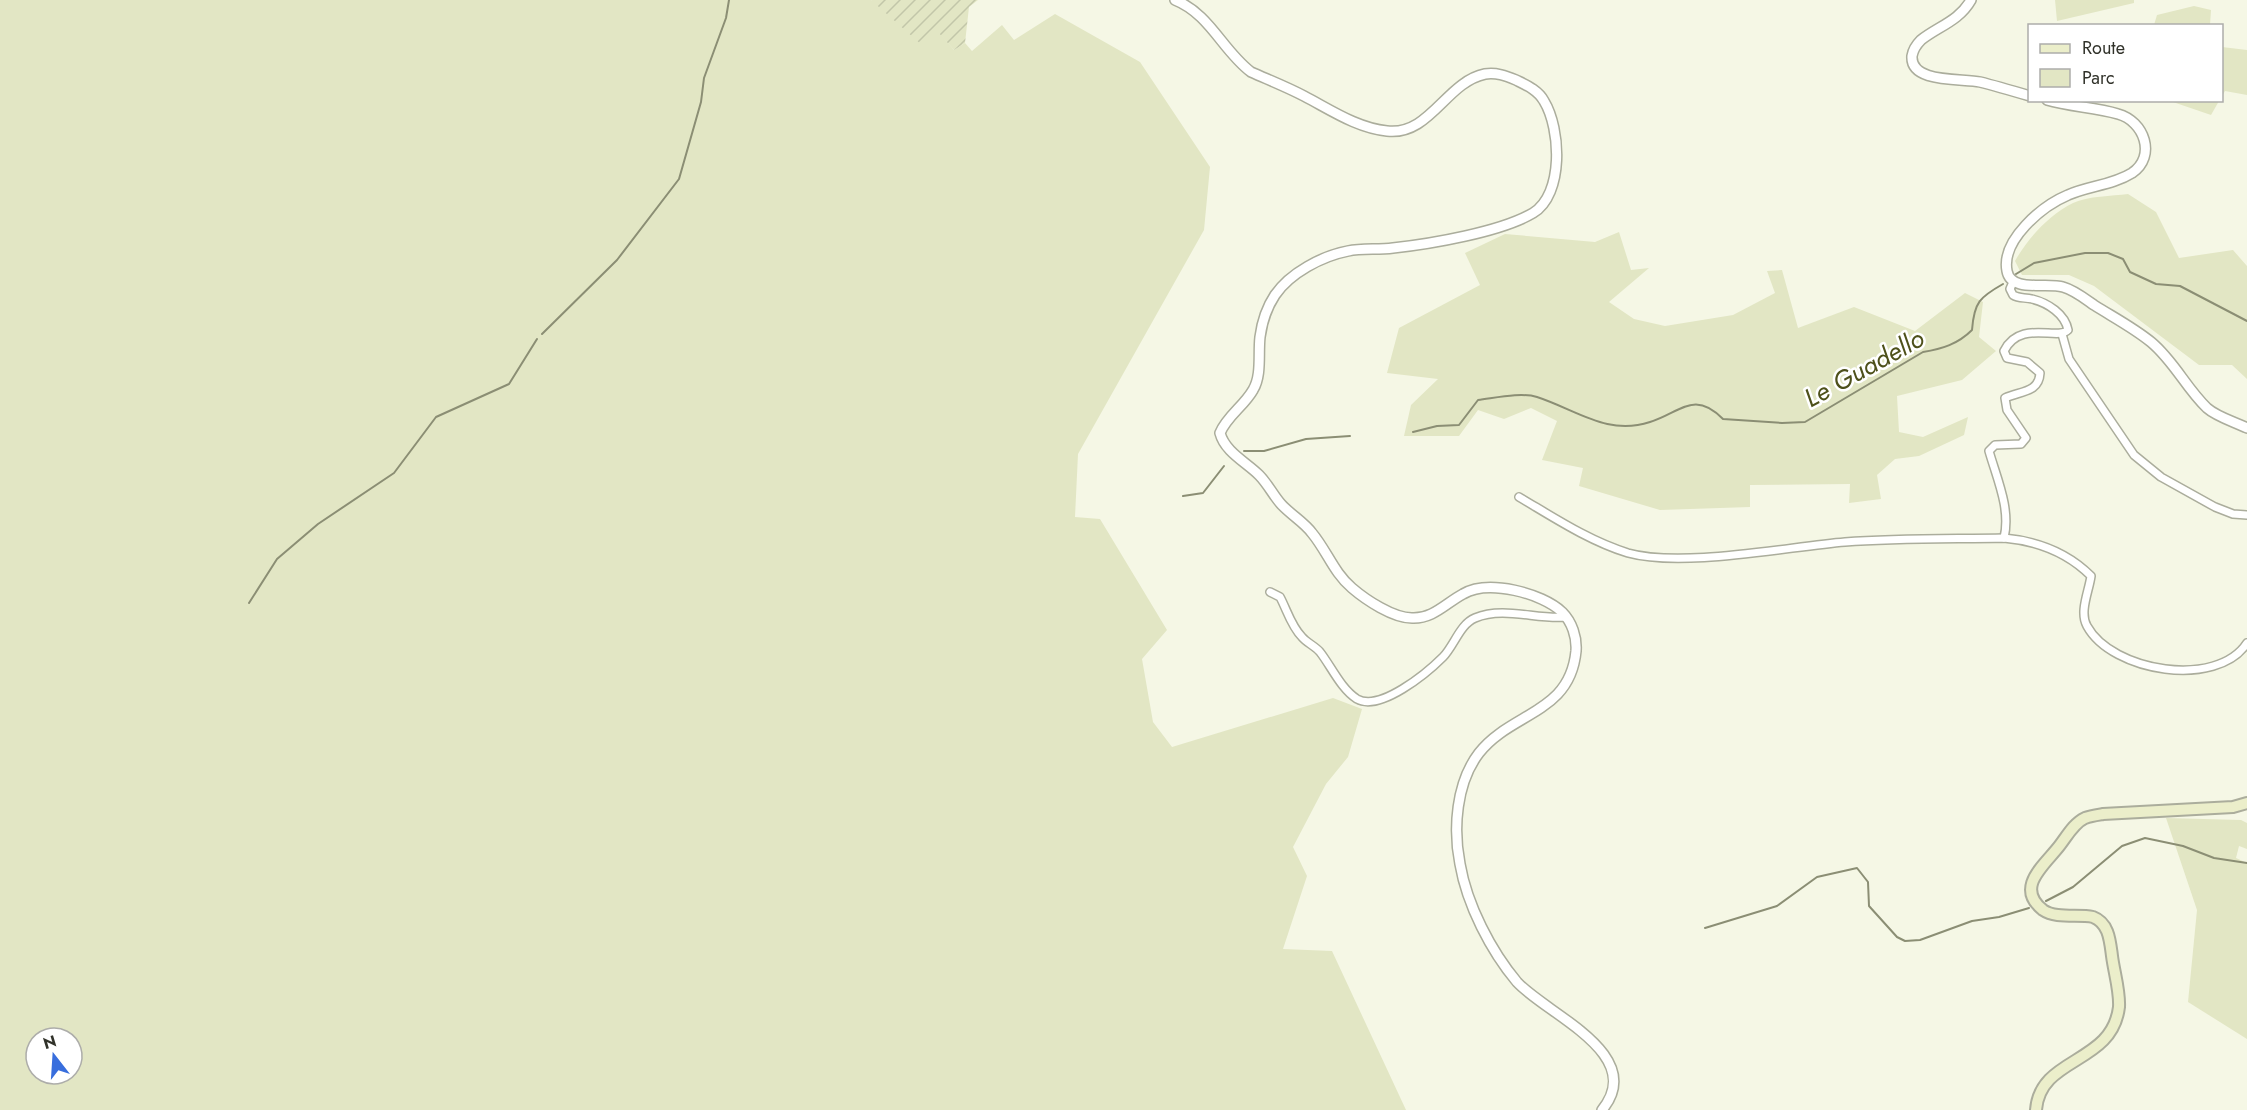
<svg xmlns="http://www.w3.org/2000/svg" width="2247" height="1110" viewBox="0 0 2247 1110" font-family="Jost,sans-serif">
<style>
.green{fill:#e2e6c4;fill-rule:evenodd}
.garden{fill:url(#garden-furrows)}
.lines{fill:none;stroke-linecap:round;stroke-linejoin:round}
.stream{stroke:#8b8e74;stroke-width:2}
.minor-casing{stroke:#abad9c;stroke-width:10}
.tertiary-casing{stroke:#abad9c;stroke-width:12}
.secondary-casing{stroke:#abad9c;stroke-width:14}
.minor{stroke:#fff;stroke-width:7}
.tertiary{stroke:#fff;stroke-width:9}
.secondary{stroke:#ebeeca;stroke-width:10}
.labels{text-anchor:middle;stroke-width:5;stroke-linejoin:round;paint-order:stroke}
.water-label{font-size:26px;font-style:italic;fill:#4d501a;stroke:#fff}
</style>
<defs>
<pattern id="garden-furrows" width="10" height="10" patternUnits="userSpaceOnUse" patternTransform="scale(1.5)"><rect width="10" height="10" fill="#e2e6c4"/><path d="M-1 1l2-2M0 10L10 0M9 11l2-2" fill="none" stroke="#c2c6a9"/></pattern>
</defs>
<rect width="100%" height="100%" fill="#f5f7e5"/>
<g class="green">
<path d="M 0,0 L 871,0 L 938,31 L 954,50 L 965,43 L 972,51 L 1002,25 L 1014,40 L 1055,14 L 1140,62 L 1210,167 L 1204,230 L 1078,454 L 1075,517 L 1100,519 L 1167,630 L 1142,659 L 1153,722 L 1172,747 L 1333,698 L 1362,709 L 1348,757 L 1326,784 L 1293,847 L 1307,876 L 1283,949 L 1332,951 L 1406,1110 L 0,1110 ZM 36,1038 L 72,1038 L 72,1074 L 36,1074 Z"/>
<path d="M 2055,0 L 2134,0 L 2134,3 L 2057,21 Z"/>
<path d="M 2194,6 L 2211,10 L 2210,25 L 2154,25 L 2157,15 Z"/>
<path d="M 2222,47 L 2247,50 L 2247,95 L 2225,91 L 2222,96 Z"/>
<path d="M 2170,101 L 2219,101 L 2211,115 Z"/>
<path d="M 2128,194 L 2156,212 L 2179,258 L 2233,250 L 2247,266 L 2247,379 L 2232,365 L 2199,365 L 2094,286 L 2069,275 L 2022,275 L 2015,261 C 2028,238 2049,215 2073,203 C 2088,196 2112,196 2128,194 Z"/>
<path d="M 1619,232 L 1631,270 L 1649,268 L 1609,302 L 1634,319 L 1665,326 L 1733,315 L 1775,293 L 1767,271 L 1782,270 L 1798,328 L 1854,307 L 1915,331 L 1965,293 L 1983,302 L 1979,337 L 1996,351 L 1962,380 L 1897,396 L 1899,432 L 1923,437 L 1968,417 L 1964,435 L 1919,456 L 1895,459 L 1877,475 L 1881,499 L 1849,503 L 1850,484 L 1750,485 L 1750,507 L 1660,510 L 1579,486 L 1583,468 L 1542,460 L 1557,421 L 1531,408 L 1504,419 L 1478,410 L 1459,436 L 1404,436 L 1411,405 L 1438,379 L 1387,373 L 1399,328 L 1480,285 L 1465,253 L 1505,234 L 1595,242 Z"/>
<path d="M 2166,818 L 2241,820 L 2247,823 L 2247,849 L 2239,846 L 2236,858 L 2247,863 L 2247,1039 L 2188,1002 L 2197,910 Z"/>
</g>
<path class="garden" d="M 871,0 L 978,0 L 969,7 L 965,43 L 954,50 L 938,32 L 923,46 Z"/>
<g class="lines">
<g class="stream">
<path d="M 2016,274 L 2034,263 L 2085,253 L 2108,253 L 2123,259 L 2130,272 L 2156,284 L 2180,286 L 2247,321"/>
<path d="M 542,334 L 617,260 L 679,179 L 701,102 L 704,78 L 726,18 L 729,0"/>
<path d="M 1413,432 L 1437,426 L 1459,425 L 1478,400 C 1495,398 1521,392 1537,397 C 1577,410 1607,436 1650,422 C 1680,413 1694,389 1723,419 L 1782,423 L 1805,422 L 1923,352 C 1942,349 1958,344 1972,330 C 1974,302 1980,297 2003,284"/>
<path d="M 1244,451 L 1264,451 L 1306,439 L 1350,436"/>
<path d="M 1183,496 L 1203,493 L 1224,466"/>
<path d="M 249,603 L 277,559 L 318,524 L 394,473 L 436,417 L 509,384 L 537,339"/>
<path d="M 2046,901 L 2073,887 L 2122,846 L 2145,838 L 2183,846 L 2214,858 L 2247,863"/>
<path d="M 1705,928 L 1777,906 L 1817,877 L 1857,868 L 1868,882 L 1869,906 L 1897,937 L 1905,941 L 1920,940 L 1972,921 L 1999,917 L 2029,908"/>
</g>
<g class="minor-casing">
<g id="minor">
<path d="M 2062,334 L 2069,359 L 2134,455 L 2161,477 L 2215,507 L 2233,514 L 2247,515"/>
<path d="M 1519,497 C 1553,517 1589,541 1628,553 C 1682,568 1786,547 1845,542 C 1897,538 1951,539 2004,538 C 2037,541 2068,553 2091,576 C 2089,591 2079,612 2087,626 C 2112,672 2217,689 2247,643"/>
<path d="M 2004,538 C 2011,509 1997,479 1989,451 L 1995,445 L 2021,444 L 2026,438 L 2007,410 L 2005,398 C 2020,391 2039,393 2040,373 L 2027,362 L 2007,358 L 2004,351 C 2020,319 2058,341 2068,330 C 2065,314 2048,303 2032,299 C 2025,297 2019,299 2013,295 L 2010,289 L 2013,282"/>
<path d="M 1270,592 L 1280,597 C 1287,610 1291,626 1302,637 C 1307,643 1315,646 1320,652 C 1331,666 1341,689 1357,699 C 1380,712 1427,673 1443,657 C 1454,646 1460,624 1475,618 C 1504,606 1537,620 1566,617"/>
</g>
</g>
<g class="tertiary-casing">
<g id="tertiary">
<path d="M 1175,0 C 1210,14 1222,50 1251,72 C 1269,80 1287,87 1304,96 C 1331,110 1357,128 1387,131 C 1430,136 1446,82 1485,74 C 1496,72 1506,76 1516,80 C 1526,85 1538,90 1544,101 C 1561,129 1564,194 1533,213 C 1501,232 1430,244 1393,248 C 1378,250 1362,248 1348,251 C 1322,256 1290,273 1275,295 C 1267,307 1262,322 1260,337 C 1258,354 1262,375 1253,390 C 1244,406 1227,416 1220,433 C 1225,452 1246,462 1259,475 C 1268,484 1273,495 1281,504 C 1291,515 1304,522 1312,533 C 1327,551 1334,573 1352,588 C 1366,600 1393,618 1412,618 C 1433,619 1446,603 1463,594 C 1488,579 1542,593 1562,612 C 1572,622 1577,637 1576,651 C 1570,714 1511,712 1479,753 C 1456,783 1453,829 1460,864 C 1467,905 1491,951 1517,982 C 1546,1014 1648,1054 1602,1110"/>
<path d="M 1971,0 C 1959,21 1939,26 1921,40 C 1916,45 1913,50 1912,56 C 1910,84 1963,78 1980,82 C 1996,86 2013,91 2030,96"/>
<path d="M 2047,100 C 2070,107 2095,107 2118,114 C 2144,121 2157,156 2132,173 C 2113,185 2088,186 2068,195 C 2042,206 2001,240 2007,271 C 2011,293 2047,282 2063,287 C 2074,290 2084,298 2094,305 C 2113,317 2134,328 2151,342 C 2174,361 2186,388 2207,408 C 2217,417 2235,422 2247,428"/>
</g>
</g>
<g class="secondary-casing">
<path id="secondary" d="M 2036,1110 C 2040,1056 2112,1065 2119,1007 C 2120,991 2114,972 2112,956 C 2110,941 2109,923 2093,917 C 2078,914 2056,919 2043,910 C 2014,887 2045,865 2060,845 C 2067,836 2074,823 2085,818 C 2090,816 2097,815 2103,814 L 2233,807 L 2247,803"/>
</g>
<use href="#minor" class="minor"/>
<use href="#tertiary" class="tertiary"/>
<use href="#secondary" class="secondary"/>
</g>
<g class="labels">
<g class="water-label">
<text transform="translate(1864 368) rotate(-29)" y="9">Le Guadello</text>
</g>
</g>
<rect x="2028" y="24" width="195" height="78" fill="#ffffff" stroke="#adadaa" stroke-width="1.5"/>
<rect x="2040" y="44" width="30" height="9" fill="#ebeeca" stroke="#adadaa" stroke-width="1.5"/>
<text x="2082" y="54" font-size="18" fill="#31322a">Route</text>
<rect x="2040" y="69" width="30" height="18" fill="#e2e6c4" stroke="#adadaa" stroke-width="1.5"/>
<text x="2082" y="84" font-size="18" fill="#31322a">Parc</text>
<g transform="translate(54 1056) rotate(343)"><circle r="28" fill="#ffffff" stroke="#adadaa" stroke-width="1.5"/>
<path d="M0-4.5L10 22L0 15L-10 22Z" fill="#386edd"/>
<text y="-9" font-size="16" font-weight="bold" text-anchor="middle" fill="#31322a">N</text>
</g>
</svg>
